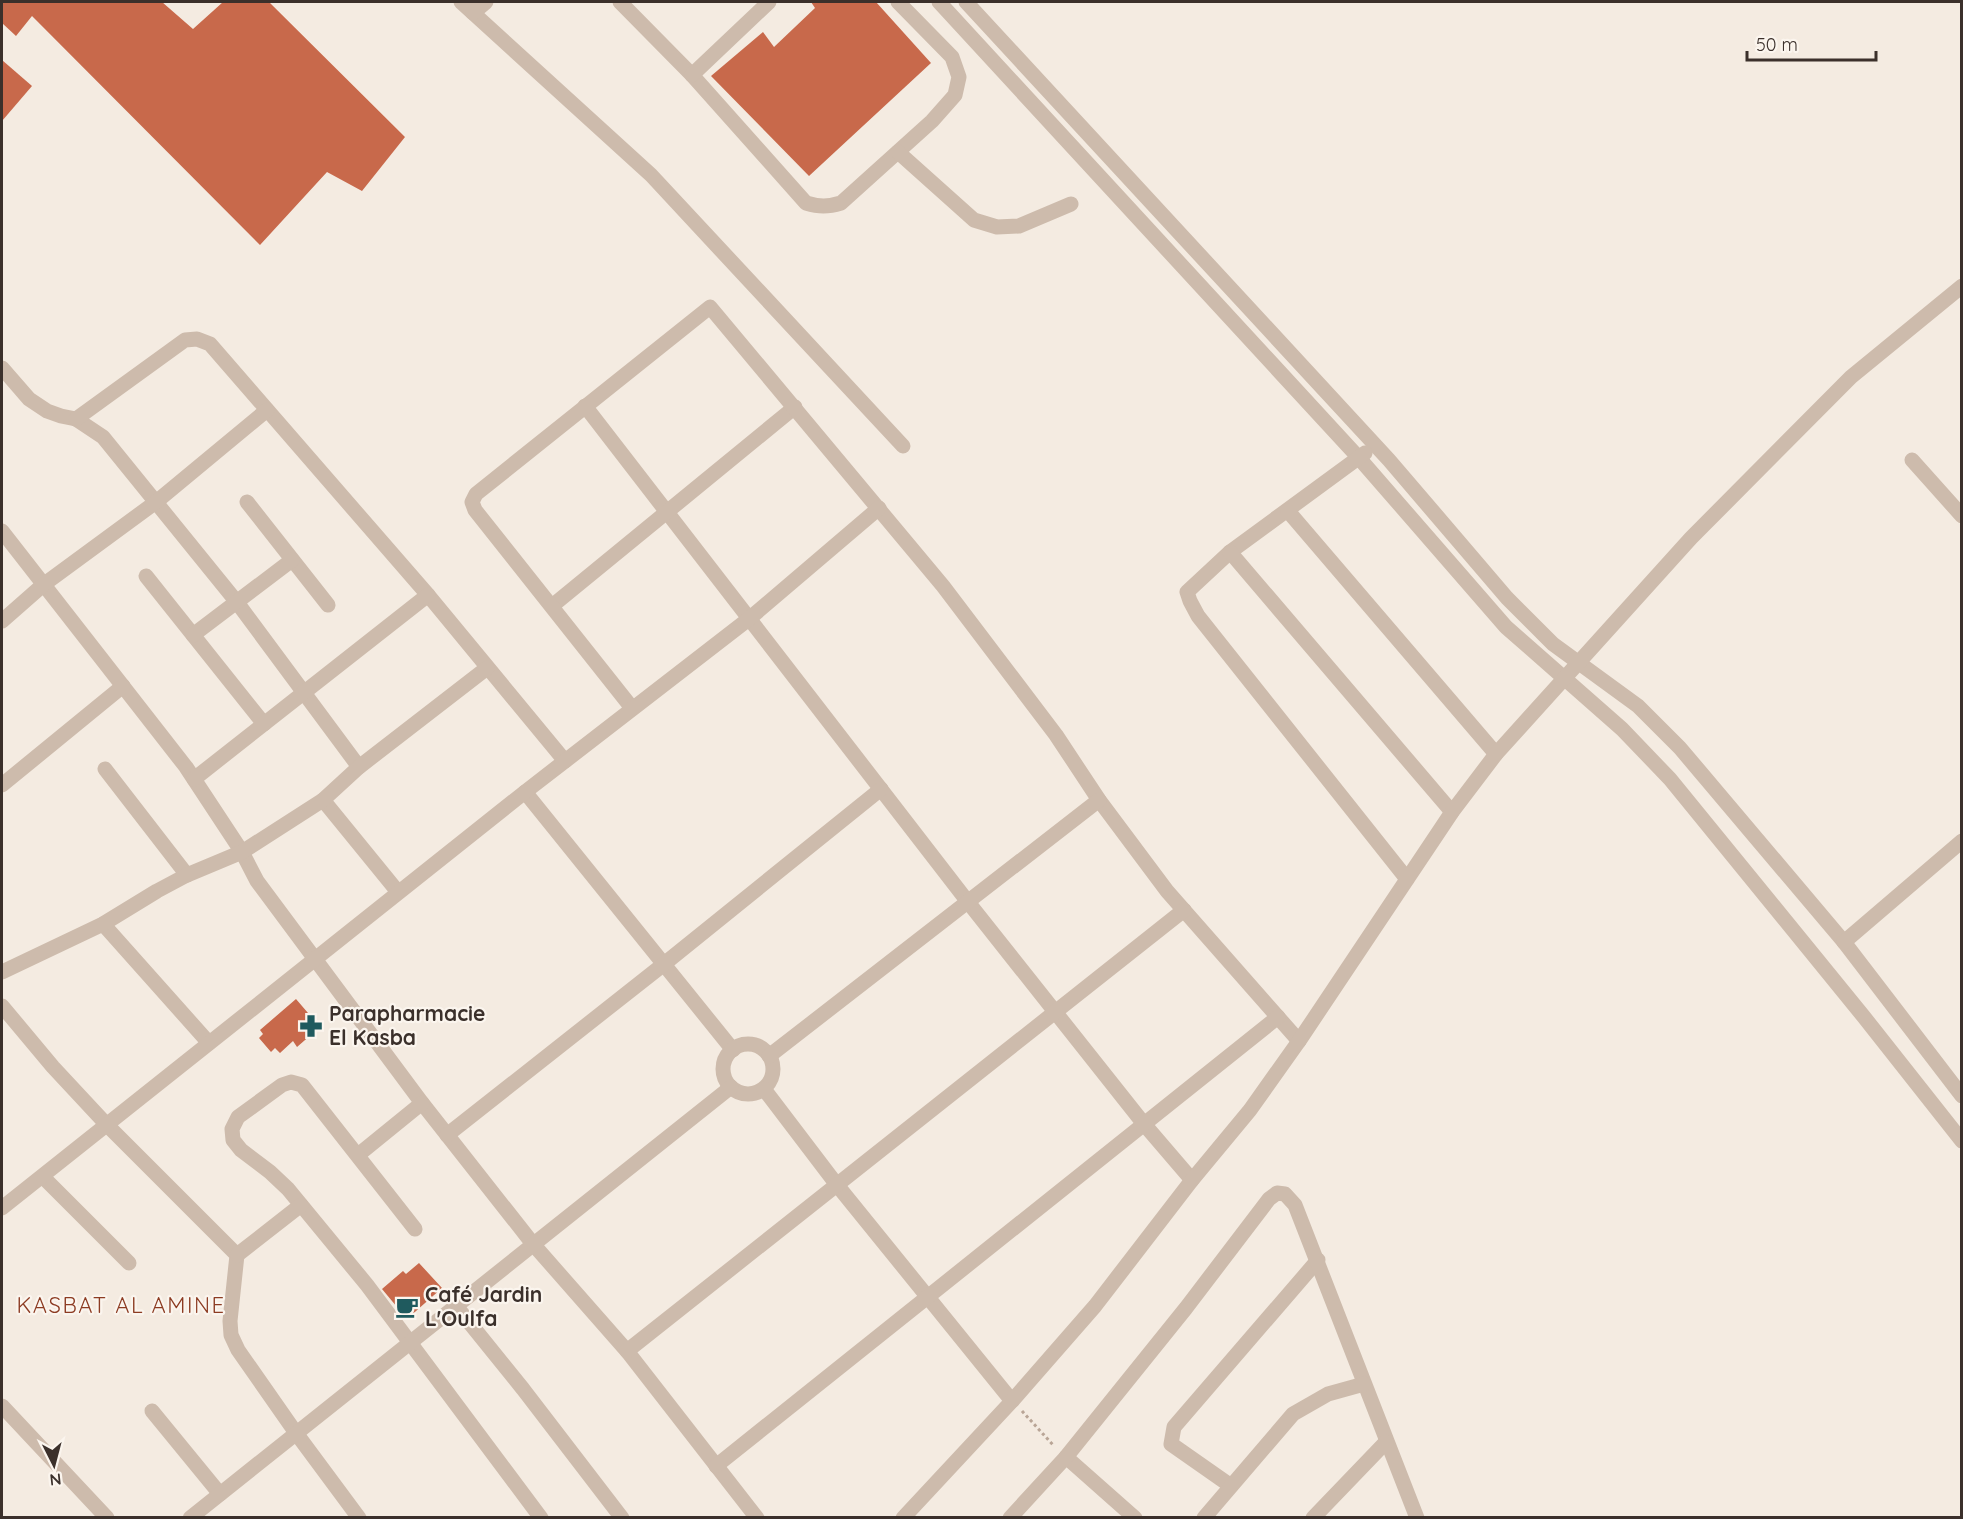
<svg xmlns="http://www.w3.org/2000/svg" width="1963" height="1519" viewBox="0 0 1963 1519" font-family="Quicksand,sans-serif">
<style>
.building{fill:#c8694b}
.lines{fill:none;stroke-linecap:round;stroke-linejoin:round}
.path{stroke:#b9a596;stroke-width:3;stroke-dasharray:3 3;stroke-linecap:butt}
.minor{stroke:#cdbbac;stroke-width:15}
.labels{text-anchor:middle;stroke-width:4.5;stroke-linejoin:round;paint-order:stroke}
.poi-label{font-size:21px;font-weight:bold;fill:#3b302b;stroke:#fbf5ee;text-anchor:start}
.neighbourhood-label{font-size:22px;letter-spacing:1.5px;fill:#8c3b22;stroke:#fbf5ee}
</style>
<rect width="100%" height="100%" fill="#f4ebe1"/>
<g class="building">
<path d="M 2,2 L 162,2 L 193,29 L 223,2 L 269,2 L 405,137 L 362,191 L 327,172 L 260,245 L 32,16 L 16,36 L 2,23 Z"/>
<path d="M 811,2 L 876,2 L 931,63 L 809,176 L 711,76 L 763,32 L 774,47 L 815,8 Z"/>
<path d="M 2,60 L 32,86 L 2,121 Z"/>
<path d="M 296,999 L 320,1027 L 297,1047 L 293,1041 L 280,1053 L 275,1048 L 271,1052 L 259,1038 L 263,1034 L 260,1030 Z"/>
<path d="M 419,1263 L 442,1288 L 407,1319 L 382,1289 L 403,1271 L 406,1274 Z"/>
</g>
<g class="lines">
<path class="path" d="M 1022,1411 L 1054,1446"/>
<g class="minor">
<path d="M 461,2 L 651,175 L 903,446"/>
<path d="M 620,2 L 692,75 L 806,203 C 819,207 828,207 841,203 L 932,121 L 955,95 L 959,77 L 952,57 L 898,2"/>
<path d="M 939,2 L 1359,458 L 1506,627 L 1622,729 L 1670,779 L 1864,1017 L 1962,1141"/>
<path d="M 966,2 L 1389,460 L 1507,598 L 1553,644 L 1638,706 L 1680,748 L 1844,942 L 1962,1096"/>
<path d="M 473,13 L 486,2"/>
<path d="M 692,75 L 769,2"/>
<path d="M 898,152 L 974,220 L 997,227 L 1019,226 L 1071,204"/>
<path d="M 2,368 L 29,399 L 47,411 L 61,416 L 76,419 L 103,437 L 236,601 L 359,767"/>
<path d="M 585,406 L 968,902 L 1144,1124 L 1192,1180"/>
<path d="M 76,419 L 185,340 L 197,339 L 210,344 L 428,595 L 565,761"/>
<path d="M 1365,453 L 1230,552 L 1187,592 L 1190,601 L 1198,616 L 1407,879"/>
<path d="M 1912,460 L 1962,516"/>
<path d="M 247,502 L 328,605"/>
<path d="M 1288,511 L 1496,754"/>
<path d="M 2,531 L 186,767 L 242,852 L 257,881 L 422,1103 L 533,1244 L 627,1351 L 757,1518"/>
<path d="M 1230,552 L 1452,812"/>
<path d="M 146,576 L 264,724"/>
<path d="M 552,606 L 795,407"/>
<path d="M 2,621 L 43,585 L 156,502 L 267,410"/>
<path d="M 193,635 L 292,560"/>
<path d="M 632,708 L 475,510 L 472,502 L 476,494 L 710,307 L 943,586 L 1056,735 L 1099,800 L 1167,891 L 1299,1041"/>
<path d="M 105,769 L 187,875"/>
<path d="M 194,779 L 428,595"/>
<path d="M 2,785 L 123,686"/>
<path d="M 525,792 L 733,1050"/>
<path d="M 323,800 L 398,892"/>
<path d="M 103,924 L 209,1043"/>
<path d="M 1844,942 L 1962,841"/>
<path d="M 2,972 L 103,924 L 157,891 L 187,875 L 242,852 L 323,800 L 359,767 L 487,668"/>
<path d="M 2,1006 L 53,1067 L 107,1125 L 237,1255 L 230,1321 L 231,1335 L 238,1350 L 296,1433 L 359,1518"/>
<circle cx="748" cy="1069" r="25"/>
<path d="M 769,1056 L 1099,800"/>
<path d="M 764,1089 L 837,1185 L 1012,1401"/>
<path d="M 447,1135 L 664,964 L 881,789"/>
<path d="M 358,1155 L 422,1103"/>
<path d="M 43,1177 L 129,1263"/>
<path d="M 2,1208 L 525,792 L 750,618 L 879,508"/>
<path d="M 415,1229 L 302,1085 L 291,1082 L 282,1085 L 238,1117 L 232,1129 L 233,1140 L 241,1150 L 270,1172 L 288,1189 L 367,1285 L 541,1518"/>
<path d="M 237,1255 L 301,1205"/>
<path d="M 456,1306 L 523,1389 L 622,1518"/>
<path d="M 627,1351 L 1184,910"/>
<path d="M 2,1406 L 107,1518"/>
<path d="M 152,1411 L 220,1494"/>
<path d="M 1066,1457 L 1135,1518"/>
<path d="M 716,1466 L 1278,1017"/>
<path d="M 1231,1486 L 1171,1444 L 1174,1427 L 1318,1260"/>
<path d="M 190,1518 L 731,1087"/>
<path d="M 903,1518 L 1012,1401 L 1095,1306 L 1192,1180 L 1250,1110 L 1299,1041 L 1452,812 L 1496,754 L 1691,538 L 1851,377 L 1962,286"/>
<path d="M 1010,1518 L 1066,1457 L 1186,1308 L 1269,1199 L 1277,1193 L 1285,1194 L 1295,1205 L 1417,1518"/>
<path d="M 1204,1518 L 1293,1414 L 1328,1394 L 1364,1384"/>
<path d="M 1313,1518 L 1386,1442"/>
</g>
</g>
<defs>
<g id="pharmacy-bare" transform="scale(1.8)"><path d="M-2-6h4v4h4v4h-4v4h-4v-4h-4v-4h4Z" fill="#1f5a5e" stroke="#fbf5ee" stroke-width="2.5" paint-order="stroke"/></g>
<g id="cafe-bare" transform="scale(1.8)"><path d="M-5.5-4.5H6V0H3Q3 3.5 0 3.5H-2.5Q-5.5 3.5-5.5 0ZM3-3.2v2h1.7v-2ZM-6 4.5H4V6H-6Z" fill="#1f5a5e" stroke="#fbf5ee" stroke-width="2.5" paint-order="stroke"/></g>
</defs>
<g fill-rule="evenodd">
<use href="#pharmacy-bare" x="311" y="1026"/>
<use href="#cafe-bare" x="407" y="1307"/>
</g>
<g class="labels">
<g class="poi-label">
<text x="329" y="1021">Parapharmacie<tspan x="329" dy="24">El Kasba</tspan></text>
<text x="425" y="1302">Café Jardin<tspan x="425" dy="24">L'Oulfa</tspan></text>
</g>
<g class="neighbourhood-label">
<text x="121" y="1313">KASBAT AL AMINE</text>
</g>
</g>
<rect width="1963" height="1519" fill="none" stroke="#3b302b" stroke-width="6"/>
<g transform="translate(54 1465) rotate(174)" stroke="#fbf5ee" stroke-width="4.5" paint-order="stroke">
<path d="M0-4.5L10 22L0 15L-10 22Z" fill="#3b302b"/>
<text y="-9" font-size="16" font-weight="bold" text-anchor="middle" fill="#3b302b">N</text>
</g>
<path d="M1747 51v9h129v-9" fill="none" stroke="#3b302b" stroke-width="3"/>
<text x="1756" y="51" font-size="18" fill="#3b302b" stroke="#fbf5ee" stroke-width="4.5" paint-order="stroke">50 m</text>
</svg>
